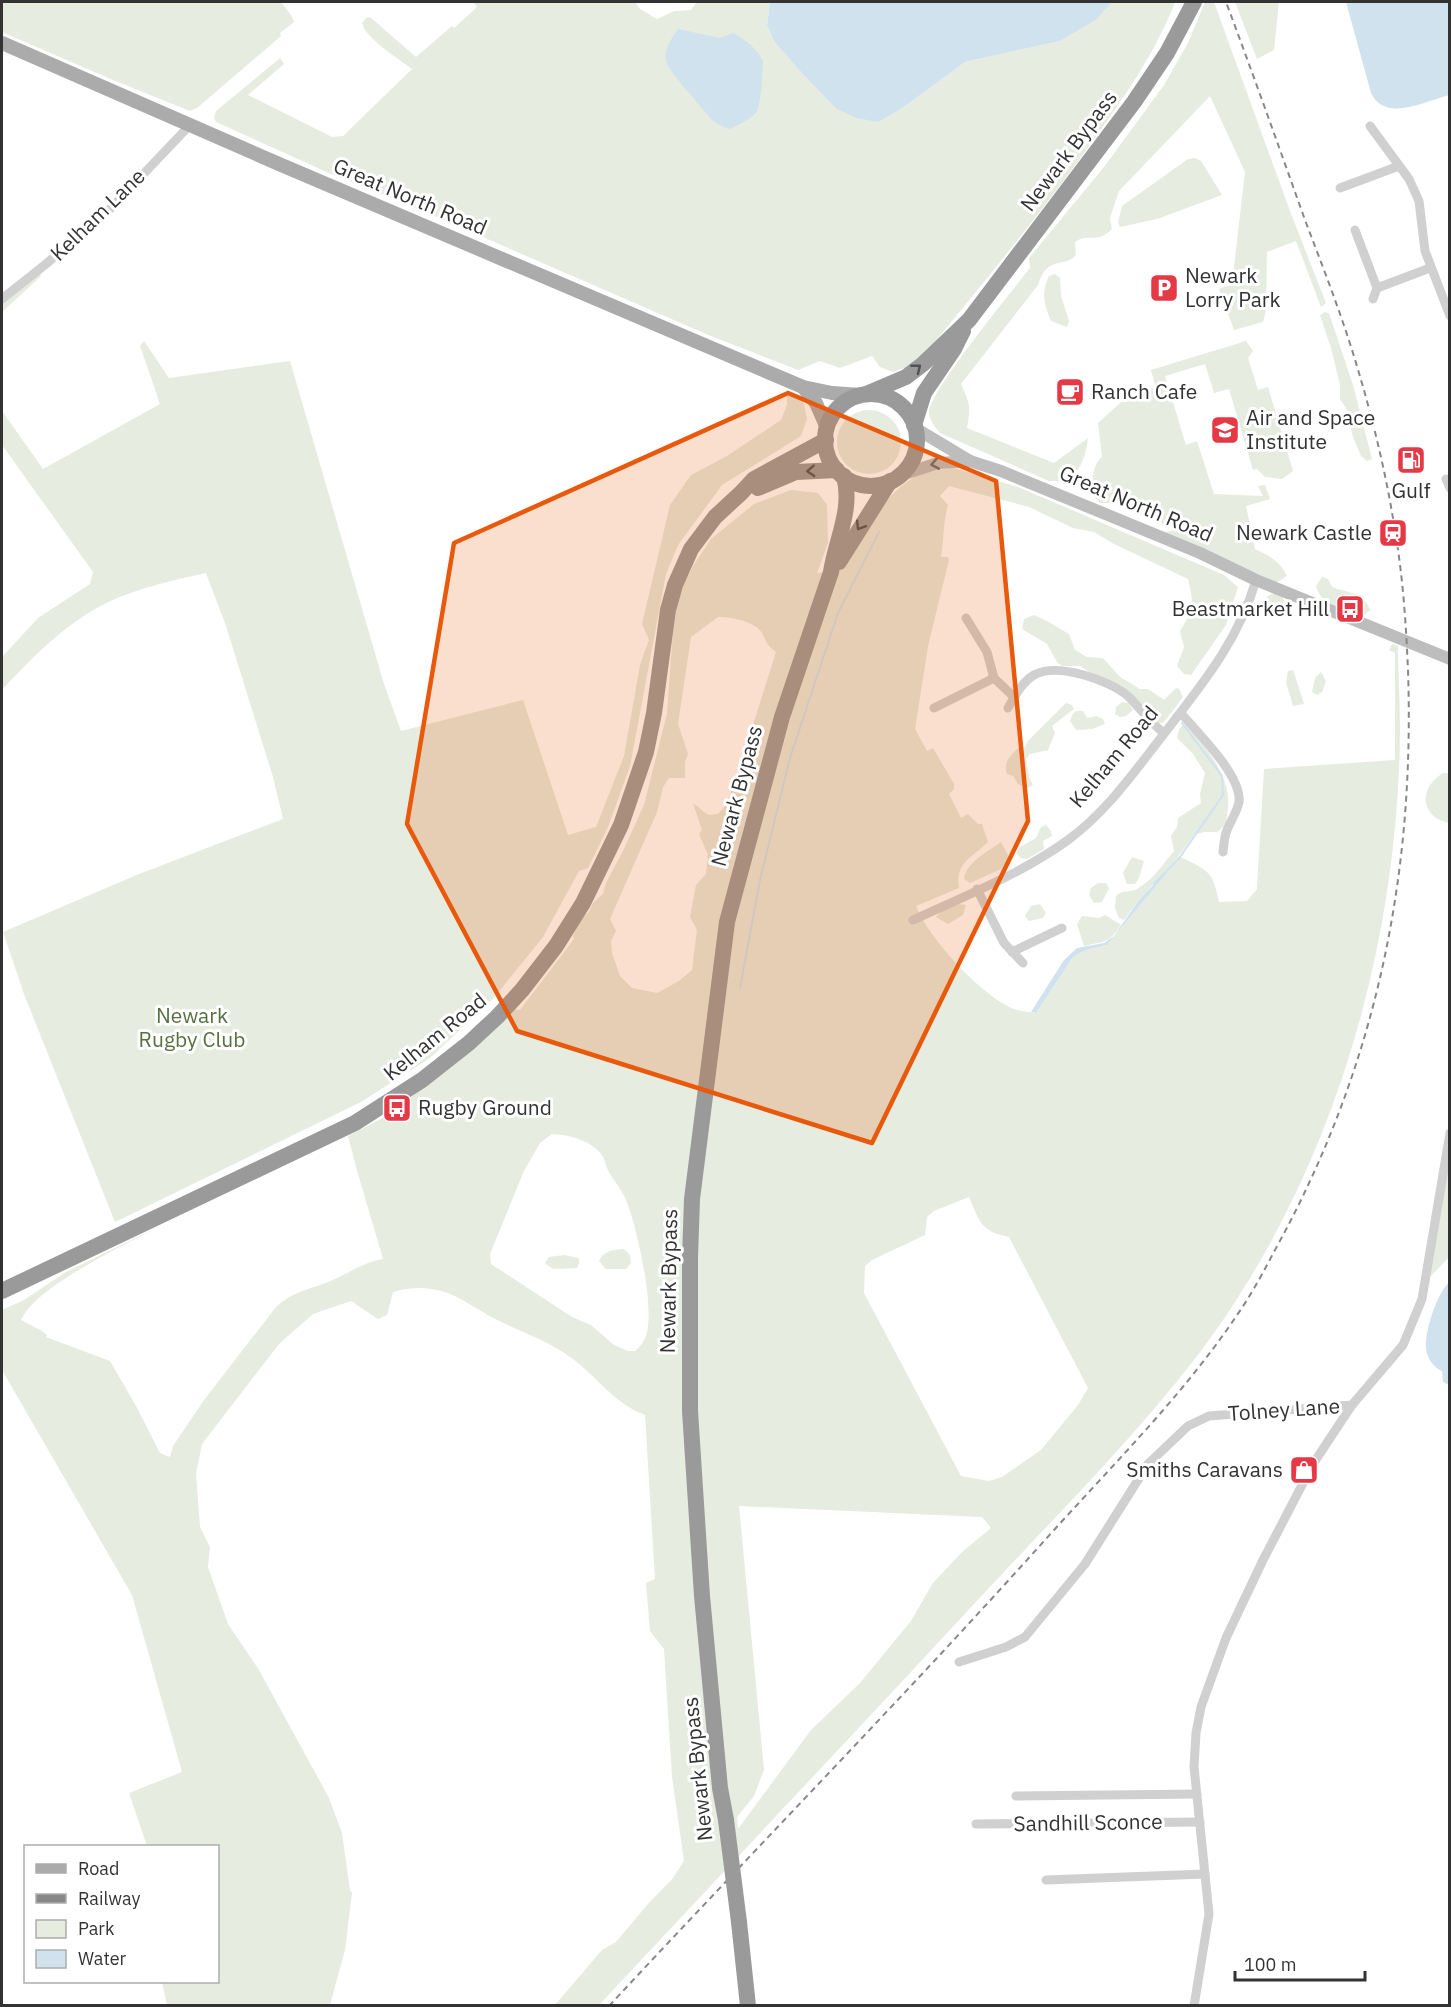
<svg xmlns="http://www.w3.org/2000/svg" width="1451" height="2007" viewBox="0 0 1451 2007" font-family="'IBM Plex Sans',sans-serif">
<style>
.green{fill:#e6ecdf;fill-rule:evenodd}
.water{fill:#cfe2ee}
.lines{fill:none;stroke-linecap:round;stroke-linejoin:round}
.stream{stroke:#cfe2ee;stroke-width:2}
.street{stroke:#d0d0d0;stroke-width:9}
.secondary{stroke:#bdbdbd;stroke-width:12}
.primary{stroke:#ababab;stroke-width:14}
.highway{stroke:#9a9a9a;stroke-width:16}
.rail{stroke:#888;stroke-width:2;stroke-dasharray:6 4.5;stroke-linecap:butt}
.highway-bridge{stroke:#9a9a9a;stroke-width:16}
.oneway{stroke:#525252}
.oneway2{stroke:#6a6a6a}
.marked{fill:#e8590c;fill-opacity:0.2;stroke:#e8590c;stroke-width:4.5;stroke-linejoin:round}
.labels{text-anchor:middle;stroke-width:6;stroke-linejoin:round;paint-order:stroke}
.street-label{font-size:21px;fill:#333;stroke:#fff}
.poi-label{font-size:21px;fill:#333;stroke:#fff;text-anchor:start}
.park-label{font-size:21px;fill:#56703f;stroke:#fff}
</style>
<rect width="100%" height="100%" fill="#fff"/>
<g class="green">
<path d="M 2,2 L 281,2 L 291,15 L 294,22 L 280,33 L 281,36 L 197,108 L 190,111 L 113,80 L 2,32 Z"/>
<path d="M 473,2 L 635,2 L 640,9 L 657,19 L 674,11 L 691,10 L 697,2 L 770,2 L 767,25 L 774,41 L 877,122 L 901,109 L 965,62 L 1060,41 L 1096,20 L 1112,2 L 1175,2 C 1155,54 1124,97 1092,142 C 1040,215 982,284 926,353 L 906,370 L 904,368 L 893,372 L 880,367 L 872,356 L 840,368 L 820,361 L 798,370 L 706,334 L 409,205 L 329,173 L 216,122 L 214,118 L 216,111 L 280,58 L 284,64 L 248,95 L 332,137 L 343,136 L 412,69 C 399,59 366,39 362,23 L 366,18 L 370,17 L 416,57 L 452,26 L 454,28 L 477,7 Z"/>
<path d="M 1205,2 L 1214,2 L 1290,211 L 1326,303 L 1321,307 L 1296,241 L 1267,252 L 1266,310 L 1263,322 L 1234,330 L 1219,289 L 1232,284 L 1245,172 L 1210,96 L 1119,191 L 1110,218 L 1112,229 C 1096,245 1088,232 1075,242 L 1076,255 C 1064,269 1047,254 1038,285 L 961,384 C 970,404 971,406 967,428 L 1054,463 L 1088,438 C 1086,454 1081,474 1064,481 C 1061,482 1054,481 1049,481 L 940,433 C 935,427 930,421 929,413 C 928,393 1013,290 1030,268 L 1029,258 L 1104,167 L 1164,85 L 1188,43 Z"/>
<path d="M 1235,2 L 1279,2 L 1274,50 L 1257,59 Z"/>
<path d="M 1195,158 L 1201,161 L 1222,195 L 1157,219 L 1120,227 L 1118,222 L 1122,206 L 1188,159 Z"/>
<path d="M 37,266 L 41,276 L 2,312 L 2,293 Z"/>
<path d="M 1055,274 L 1060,278 L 1061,296 L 1069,321 L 1067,327 L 1051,321 C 1044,304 1041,292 1049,276 Z"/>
<path d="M 1325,312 L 1329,313 L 1353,385 L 1372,459 L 1367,461 L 1361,456 L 1353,437 L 1346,408 L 1340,399 L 1340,385 L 1331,348 L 1320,315 Z"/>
<path d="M 144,341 L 169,378 L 290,361 L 384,684 L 401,731 L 523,700 L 568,835 L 596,827 L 624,756 L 640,665 L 649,640 L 642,624 L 670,505 L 691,475 L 727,456 L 781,420 L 787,405 L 787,390 L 802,396 L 807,419 L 801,436 L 722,485 L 678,545 L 666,574 L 630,766 L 608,827 L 588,868 L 579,871 L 543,937 L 492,1000 L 430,1058 L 361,1102 L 115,1222 L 24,994 L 3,932 L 139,874 L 283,819 L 273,777 L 226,626 L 206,573 C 179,579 151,585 125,595 C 76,613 37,652 2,690 L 2,657 L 38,618 L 90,584 L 93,572 L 2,445 L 2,411 L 43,469 L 160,404 L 140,346 Z"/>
<path d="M 1246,341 L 1253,351 L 1248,358 L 1258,390 L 1268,387 L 1293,471 L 1282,479 L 1265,477 L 1257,469 L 1253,470 L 1229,389 L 1214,393 L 1205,364 L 1165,376 L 1186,445 L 1197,441 L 1214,494 L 1263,496 L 1258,486 L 1265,485 L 1270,499 L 1246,506 L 1255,549 C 1269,556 1280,561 1287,576 L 1274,584 L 1167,535 L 1165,532 L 1176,530 L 1117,503 L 1100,503 L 1092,495 C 1092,482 1092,465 1102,457 L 1098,423 L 1129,395 L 1156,388 L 1151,370 Z"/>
<circle cx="869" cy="442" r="32"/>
<path d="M 953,468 L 1018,487 L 1224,575 L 1238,587 L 1226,625 L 1191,675 L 1184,674 L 1177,666 L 1184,647 L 1180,631 C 1194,609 1194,604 1188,579 L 1114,544 L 1094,532 L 1073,528 L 1029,507 L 949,486 L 940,496 L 948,505 C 943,522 944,539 941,557 L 948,557 L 949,560 L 928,646 L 915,729 L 927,751 L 933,748 L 954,784 L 954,789 L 949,794 L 961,818 L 968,814 L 978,824 L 982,824 L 988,842 C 972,858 955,862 959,888 L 916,906 C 929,939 977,990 1009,1007 C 1016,1011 1028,1012 1036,1013 L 1073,957 L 1086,950 L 1107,945 L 1180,857 C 1208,870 1213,871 1219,902 L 1247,901 L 1257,889 L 1264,769 L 1395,760 L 1395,653 L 1389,650 L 1392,644 L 1398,646 C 1398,673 1400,701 1400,728 C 1399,951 1329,1188 1190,1365 C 1124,1449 1047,1525 975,1603 C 850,1738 724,1871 599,2005 L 555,2005 L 602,1950 L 616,1942 L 647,1905 L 673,1878 L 684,1861 L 672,1777 L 664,1649 L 650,1631 L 646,1583 L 655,1579 L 645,1415 C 615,1404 597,1377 573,1359 C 551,1342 524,1333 499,1321 C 482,1313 460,1296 442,1291 C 424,1287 410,1287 393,1292 L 387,1315 L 378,1319 L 351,1301 L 313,1314 L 279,1344 L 202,1444 L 196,1474 L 200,1527 L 210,1547 L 208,1567 L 228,1624 L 259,1670 L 329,1798 L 342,1833 L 350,1890 L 352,1893 L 345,1950 L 330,2005 L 167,2005 L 162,1982 L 218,1982 L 218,1846 L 147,1846 L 129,1793 L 182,1772 L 132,1595 L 2,1370 L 2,1310 L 24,1300 L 66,1272 L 162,1225 C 127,1244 37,1285 21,1320 L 42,1331 L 47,1335 L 46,1337 L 110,1361 L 136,1406 L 160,1453 L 170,1457 L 173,1446 L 204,1400 L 276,1307 C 294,1290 314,1289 335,1279 C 352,1271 365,1262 383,1259 L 356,1167 L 348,1136 L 398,1110 L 401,1105 L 438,1076 L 514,1009 L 520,1010 L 574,939 L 573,936 L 579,921 L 589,912 L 593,903 L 603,894 L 606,883 L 623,851 L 644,805 L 667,714 L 673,631 L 679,595 L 693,566 L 711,539 L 754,504 L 791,490 L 818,493 L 827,505 L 828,543 L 817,573 L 841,570 C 858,538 889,485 925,472 C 934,469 944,469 953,468 ZM 718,617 C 731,617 755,621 762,633 C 768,644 765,643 776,652 L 735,782 L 725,806 L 718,814 L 708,815 L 693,803 L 702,830 L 699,834 L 708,855 L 706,874 L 696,885 L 690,917 L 697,930 L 692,970 L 679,981 L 657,993 L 632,988 L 620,976 L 612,953 L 611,941 L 616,931 L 610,919 L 657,812 L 663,787 L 669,778 L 685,778 L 685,762 L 688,754 L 678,724 L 691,637 ZM 552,1134 C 570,1135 590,1140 602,1155 C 605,1159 606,1167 609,1172 C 614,1181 622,1190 626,1200 C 637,1227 654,1303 647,1332 C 645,1340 642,1345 635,1351 L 628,1351 L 614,1345 L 591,1325 L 572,1317 L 491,1264 L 490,1254 L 524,1171 L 540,1143 ZM 969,1197 C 980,1222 980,1231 1009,1237 L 1088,1388 L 1078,1405 L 1041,1450 L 1002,1477 L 989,1481 L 961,1476 L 864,1293 L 865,1266 L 872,1260 L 925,1235 L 927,1217 L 934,1211 ZM 739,1506 L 982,1517 L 991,1528 L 962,1552 L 933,1583 L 911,1621 L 860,1683 L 811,1730 L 738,1829 L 737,1817 L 754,1796 L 764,1770 Z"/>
<path d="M 1322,577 L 1328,579 L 1332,587 C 1347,593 1364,592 1370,610 L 1363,616 C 1342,611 1323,608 1316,586 Z"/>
<path d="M 1271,594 L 1281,594 L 1285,603 L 1266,614 L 1263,610 L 1262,602 Z"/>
<path d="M 1034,615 L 1047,621 L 1069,634 L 1075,650 L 1087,657 L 1103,658 L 1120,677 L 1140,689 L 1148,689 L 1164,700 L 1176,688 L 1179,689 L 1183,697 L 1164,722 L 1156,725 L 1145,714 L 1094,675 L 1080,666 L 1062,666 L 1057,662 L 1047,644 L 1022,629 L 1024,619 Z"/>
<path d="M 1293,670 L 1304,704 L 1293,706 L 1286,682 L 1288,671 Z"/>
<path d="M 1321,672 L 1326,681 L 1322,692 L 1317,695 L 1312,692 L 1315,678 Z"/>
<path d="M 1122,702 L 1129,703 L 1133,710 L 1126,716 L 1120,717 L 1115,714 L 1116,707 Z"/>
<path d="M 1066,703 L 1072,705 L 1074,709 L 1052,726 L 1055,733 L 1048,750 L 1030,754 L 1026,759 L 1029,777 L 1033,785 L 1027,788 L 1018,784 L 1013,776 L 1007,774 C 1003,763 1010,756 1018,748 L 1025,747 L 1028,741 Z"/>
<path d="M 1076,711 L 1083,711 L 1087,718 L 1097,716 L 1103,719 L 1105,724 L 1092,729 L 1076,730 L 1070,721 L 1072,715 Z"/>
<path d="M 1184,724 C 1206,747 1231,775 1228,808 C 1227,812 1227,819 1226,822 C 1225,826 1219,830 1217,832 L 1204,832 L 1194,835 L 1177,858 L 1139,900 L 1124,920 L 1119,918 L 1115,908 L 1116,896 C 1123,889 1130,893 1137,889 C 1152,881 1163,864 1174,851 L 1171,836 L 1177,827 L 1178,818 L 1201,803 L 1200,794 L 1205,773 L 1193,754 L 1177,738 L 1179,729 Z"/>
<path d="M 1443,773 L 1449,773 L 1449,823 C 1420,817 1418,788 1443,773 Z"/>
<path d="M 1046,825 L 1051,831 L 1052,836 L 1043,841 L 1044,849 L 1027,859 L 1021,858 L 1016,853 L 1020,847 L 1036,838 L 1041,827 Z"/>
<path d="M 1001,842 L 1010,859 L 1010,865 L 970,883 L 964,879 C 966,862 989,851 1001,842 Z"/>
<path d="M 1132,857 L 1144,861 L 1139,878 L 1135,884 L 1127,884 L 1123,873 Z"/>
<path d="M 1098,883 L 1106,883 L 1109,888 L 1102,902 L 1094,903 L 1089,895 L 1091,888 Z"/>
<path d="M 958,904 L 966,905 L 963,915 L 948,924 L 936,917 L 942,911 Z"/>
<path d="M 1040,904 L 1046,913 L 1043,918 L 1029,921 L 1025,916 L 1031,906 Z"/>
<path d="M 1105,915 L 1121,925 C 1108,944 1105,941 1084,946 L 1077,924 L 1082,916 L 1099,918 Z"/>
<path d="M 1449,1163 L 1449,1257 L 1429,1278 Z"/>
<path d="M 624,1249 L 630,1255 L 631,1263 L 626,1269 L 606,1269 L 599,1261 C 604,1250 613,1250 624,1249 Z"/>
<path d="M 564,1255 L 579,1258 L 579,1263 L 577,1268 L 553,1269 L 545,1263 L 549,1257 Z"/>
</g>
<g class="water">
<path d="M 770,2 L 1112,2 L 1096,20 L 1060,41 L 965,62 L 901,109 L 878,122 L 857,118 L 837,109 L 805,76 L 774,41 L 770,32 L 767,25 Z"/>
<path d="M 1346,2 L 1449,2 L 1449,95 C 1426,101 1385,123 1371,93 Z"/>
<path d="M 678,29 L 720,38 L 733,33 C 744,38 758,50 763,61 C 762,72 762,106 755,114 C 749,120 738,124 730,129 L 723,127 L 713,121 C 704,109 668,72 666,60 C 664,50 672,37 678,29 Z"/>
<path d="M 1180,857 L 1107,945 L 1086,950 L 1073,957 L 1036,1013 L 1031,1012 L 1064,960 L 1077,948 L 1104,943 L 1114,936 L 1139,900 Z"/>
<path d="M 1449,1283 L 1449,1385 L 1443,1382 L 1442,1371 C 1434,1368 1427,1358 1426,1349 C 1424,1334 1437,1292 1449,1283 Z"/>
</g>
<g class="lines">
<g class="stream">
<path d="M 1154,884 L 1180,857 L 1223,795 L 1222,776 L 1182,723"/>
<path d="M 740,988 L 760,880 L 790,758 L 838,613 L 879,532"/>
</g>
<g class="street">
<path d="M 1370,126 L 1409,179 L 1419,201 L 1425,251 L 1450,316"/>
<path d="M 1340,188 L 1399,166"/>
<path d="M 1355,230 L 1377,288 L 1430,268"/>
<path d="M 2,299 L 46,264 L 112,207 L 190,125"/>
<path d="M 1373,299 L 1377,288"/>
<path d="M 1446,479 L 1450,488"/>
<path d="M 966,618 L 987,652 L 994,678 L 1014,697"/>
<path d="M 934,708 L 994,678"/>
<path d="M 1008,708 C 1015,696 1022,682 1034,675 C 1057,662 1110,680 1129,697 C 1141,709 1150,723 1164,733"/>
<path d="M 1181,713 C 1197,733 1242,775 1239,802 C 1237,813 1229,823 1226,833 C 1224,839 1224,845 1223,852"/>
<path d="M 977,889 L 1004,943 L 1023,963"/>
<path d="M 913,920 C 965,896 1021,874 1068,840 C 1105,813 1132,775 1160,739 C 1199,688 1238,643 1256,580"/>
<path d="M 1012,952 L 1062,928"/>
<path d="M 959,1662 L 1006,1647 L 1025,1637 L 1085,1564 L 1148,1464 L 1188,1426 L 1209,1416 L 1352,1405 L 1403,1345 L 1422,1299 L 1450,1133"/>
<path d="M 1016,1796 L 1197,1794"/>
<path d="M 976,1824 L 1200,1822"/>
<path d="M 1046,1880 L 1205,1874"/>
<path d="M 1194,2006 L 1209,1914 L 1194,1767 L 1196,1733 L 1201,1707 L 1226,1638 L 1263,1560 L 1313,1464 L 1352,1405"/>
</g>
<g class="secondary">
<path d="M 915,428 L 970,461"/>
<path d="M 901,475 L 938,463 L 970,461 L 1001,471 L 1200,553 L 1256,580 L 1450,659"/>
</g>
<g class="primary">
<path d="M 2,43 L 279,164 L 803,387 L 832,393 L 861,395"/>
<path d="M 803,387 L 816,403 L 827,428"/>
</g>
<g class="highway">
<path d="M 866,394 L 906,377 L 923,364 L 969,320 L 1134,102 L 1167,53 L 1194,2"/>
<circle cx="871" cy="440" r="46"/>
<path d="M 914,425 L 924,393 L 954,349 L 963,331"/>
<path d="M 758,488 L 796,472 L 837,470"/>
<path d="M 839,562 L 890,481"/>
<path d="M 2,1291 L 355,1123 L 422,1080 L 469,1043 L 497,1017 L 522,990 L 556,946 L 583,903 L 621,825 L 646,752 L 654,713 L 668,610 L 675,585 L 691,549 L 715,517 L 741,493 L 754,479 L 826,440"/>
<path d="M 726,1820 L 720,1788 L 702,1596 L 690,1411 L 690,1257 L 692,1199 L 727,922 L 782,717 L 831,572 C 836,539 853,510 844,476"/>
<path d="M 739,1922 L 748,2006"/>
</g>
<path class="rail" d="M 609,2006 C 754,1850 903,1698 1045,1540 C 1115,1462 1190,1389 1247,1300 C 1257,1284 1266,1267 1275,1250 C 1376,1067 1415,877 1408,670 C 1406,624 1403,577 1395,531 C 1387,478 1374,424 1359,373 C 1344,321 1324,270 1305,220 C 1279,147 1253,74 1226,2"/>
<path class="highway-bridge" d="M 726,1820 L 739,1922"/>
</g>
<defs><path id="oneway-chevron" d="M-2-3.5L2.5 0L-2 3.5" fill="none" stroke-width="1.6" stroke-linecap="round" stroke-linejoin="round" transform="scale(1.5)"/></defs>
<g class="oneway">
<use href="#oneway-chevron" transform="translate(917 368) rotate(-39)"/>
<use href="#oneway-chevron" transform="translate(811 471) rotate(177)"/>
<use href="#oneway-chevron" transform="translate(860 526) rotate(122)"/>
</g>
<use class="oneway2" href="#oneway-chevron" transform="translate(935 464) rotate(170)"/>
<path class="marked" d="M 788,393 L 996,481 L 1028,821 L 872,1143 L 517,1031 L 407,824 L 454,543 Z"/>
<defs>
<g id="parking-square" transform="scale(1.5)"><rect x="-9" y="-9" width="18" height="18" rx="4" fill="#e63946" stroke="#fff"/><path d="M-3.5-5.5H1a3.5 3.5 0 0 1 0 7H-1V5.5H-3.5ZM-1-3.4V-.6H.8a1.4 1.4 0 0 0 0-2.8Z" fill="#fff"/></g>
<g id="cafe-square" transform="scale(1.5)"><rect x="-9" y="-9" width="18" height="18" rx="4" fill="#e63946" stroke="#fff"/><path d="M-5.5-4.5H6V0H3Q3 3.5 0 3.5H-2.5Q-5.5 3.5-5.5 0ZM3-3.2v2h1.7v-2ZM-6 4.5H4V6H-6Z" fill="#fff"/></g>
<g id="university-square" transform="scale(1.5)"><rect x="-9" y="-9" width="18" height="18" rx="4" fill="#e63946" stroke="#fff"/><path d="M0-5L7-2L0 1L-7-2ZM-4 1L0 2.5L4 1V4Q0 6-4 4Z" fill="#fff"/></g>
<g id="fuel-square" transform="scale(1.5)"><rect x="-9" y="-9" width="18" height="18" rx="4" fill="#e63946" stroke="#fff"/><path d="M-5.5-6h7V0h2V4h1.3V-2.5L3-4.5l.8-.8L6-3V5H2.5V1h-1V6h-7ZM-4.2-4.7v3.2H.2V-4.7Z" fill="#fff"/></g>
<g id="station-square" transform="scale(1.5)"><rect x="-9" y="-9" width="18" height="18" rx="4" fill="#e63946" stroke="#fff"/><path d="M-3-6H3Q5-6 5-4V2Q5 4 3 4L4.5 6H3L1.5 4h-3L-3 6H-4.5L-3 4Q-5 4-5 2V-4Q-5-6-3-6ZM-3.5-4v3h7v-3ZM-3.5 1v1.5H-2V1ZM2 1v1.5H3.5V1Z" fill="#fff"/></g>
<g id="bus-square" transform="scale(1.5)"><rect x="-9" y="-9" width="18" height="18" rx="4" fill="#e63946" stroke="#fff"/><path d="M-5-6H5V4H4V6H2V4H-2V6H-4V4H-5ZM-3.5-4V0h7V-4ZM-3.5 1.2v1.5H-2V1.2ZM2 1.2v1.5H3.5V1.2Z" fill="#fff"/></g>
<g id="shop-square" transform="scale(1.5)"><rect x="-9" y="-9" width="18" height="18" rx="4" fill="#e63946" stroke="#fff"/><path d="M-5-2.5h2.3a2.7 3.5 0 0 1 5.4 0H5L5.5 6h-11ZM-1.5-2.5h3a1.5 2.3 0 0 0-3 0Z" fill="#fff"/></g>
</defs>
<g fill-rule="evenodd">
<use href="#parking-square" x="1164" y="288"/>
<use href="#cafe-square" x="1070" y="392"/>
<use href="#university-square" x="1225" y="430"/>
<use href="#fuel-square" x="1411" y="460"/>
<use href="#station-square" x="1393" y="533"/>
<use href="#bus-square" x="1350" y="609"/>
<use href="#bus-square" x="397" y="1108"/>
<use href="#shop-square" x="1304" y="1470"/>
</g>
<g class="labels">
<g class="street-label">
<text transform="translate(1069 151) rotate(-53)" y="7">Newark Bypass</text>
<text transform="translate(410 197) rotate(23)" y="7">Great North Road</text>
<text transform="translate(98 215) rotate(-44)" y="7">Kelham Lane</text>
<text transform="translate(1136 504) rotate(23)" y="7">Great North Road</text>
<text transform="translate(1114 757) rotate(-50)" y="7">Kelham Road</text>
<text transform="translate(737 796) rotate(-75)" y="7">Newark Bypass</text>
<text transform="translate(435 1037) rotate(-39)" y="7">Kelham Road</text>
<text transform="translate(669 1281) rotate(-89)" y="7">Newark Bypass</text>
<text transform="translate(1284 1410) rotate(-4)" y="7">Tolney Lane</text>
<text transform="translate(698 1769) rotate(-96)" y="7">Newark Bypass</text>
<text transform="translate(1088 1823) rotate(-1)" y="7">Sandhill Sconce</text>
</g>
<g class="poi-label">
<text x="1185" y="283">Newark<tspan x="1185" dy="24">Lorry Park</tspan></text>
<text x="1091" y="399">Ranch Cafe</text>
<text x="1246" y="425">Air and Space<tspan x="1246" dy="24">Institute</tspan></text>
<text x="1411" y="498" text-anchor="middle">Gulf</text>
<text x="1372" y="540" text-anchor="end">Newark Castle</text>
<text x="1329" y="616" text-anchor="end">Beastmarket Hill</text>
<text x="418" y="1115">Rugby Ground</text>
<text x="1283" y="1477" text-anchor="end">Smiths Caravans</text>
</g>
<g class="park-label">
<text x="192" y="1023">Newark<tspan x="192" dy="24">Rugby Club</tspan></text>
</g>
</g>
<rect width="1451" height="2007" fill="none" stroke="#333333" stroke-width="6"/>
<rect x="24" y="1845" width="195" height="138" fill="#ffffff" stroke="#adadad" stroke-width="1.5"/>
<rect x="36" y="1864" width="30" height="9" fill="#ababab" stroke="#adadad" stroke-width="1.5"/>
<text x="78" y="1875" font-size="18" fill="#333333">Road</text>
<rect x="36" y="1894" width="30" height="9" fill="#888888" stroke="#adadad" stroke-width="1.5"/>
<text x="78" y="1905" font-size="18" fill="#333333">Railway</text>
<rect x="36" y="1920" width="30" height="18" fill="#e6ecdf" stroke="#adadad" stroke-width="1.5"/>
<text x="78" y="1935" font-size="18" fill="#333333">Park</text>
<rect x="36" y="1950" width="30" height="18" fill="#cfe2ee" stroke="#adadad" stroke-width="1.5"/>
<text x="78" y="1965" font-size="18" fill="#333333">Water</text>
<path d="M1235 1971v9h130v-9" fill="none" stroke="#333333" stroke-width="3"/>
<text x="1244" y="1971" font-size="18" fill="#333333" stroke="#ffffff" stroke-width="4.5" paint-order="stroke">100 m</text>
</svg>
